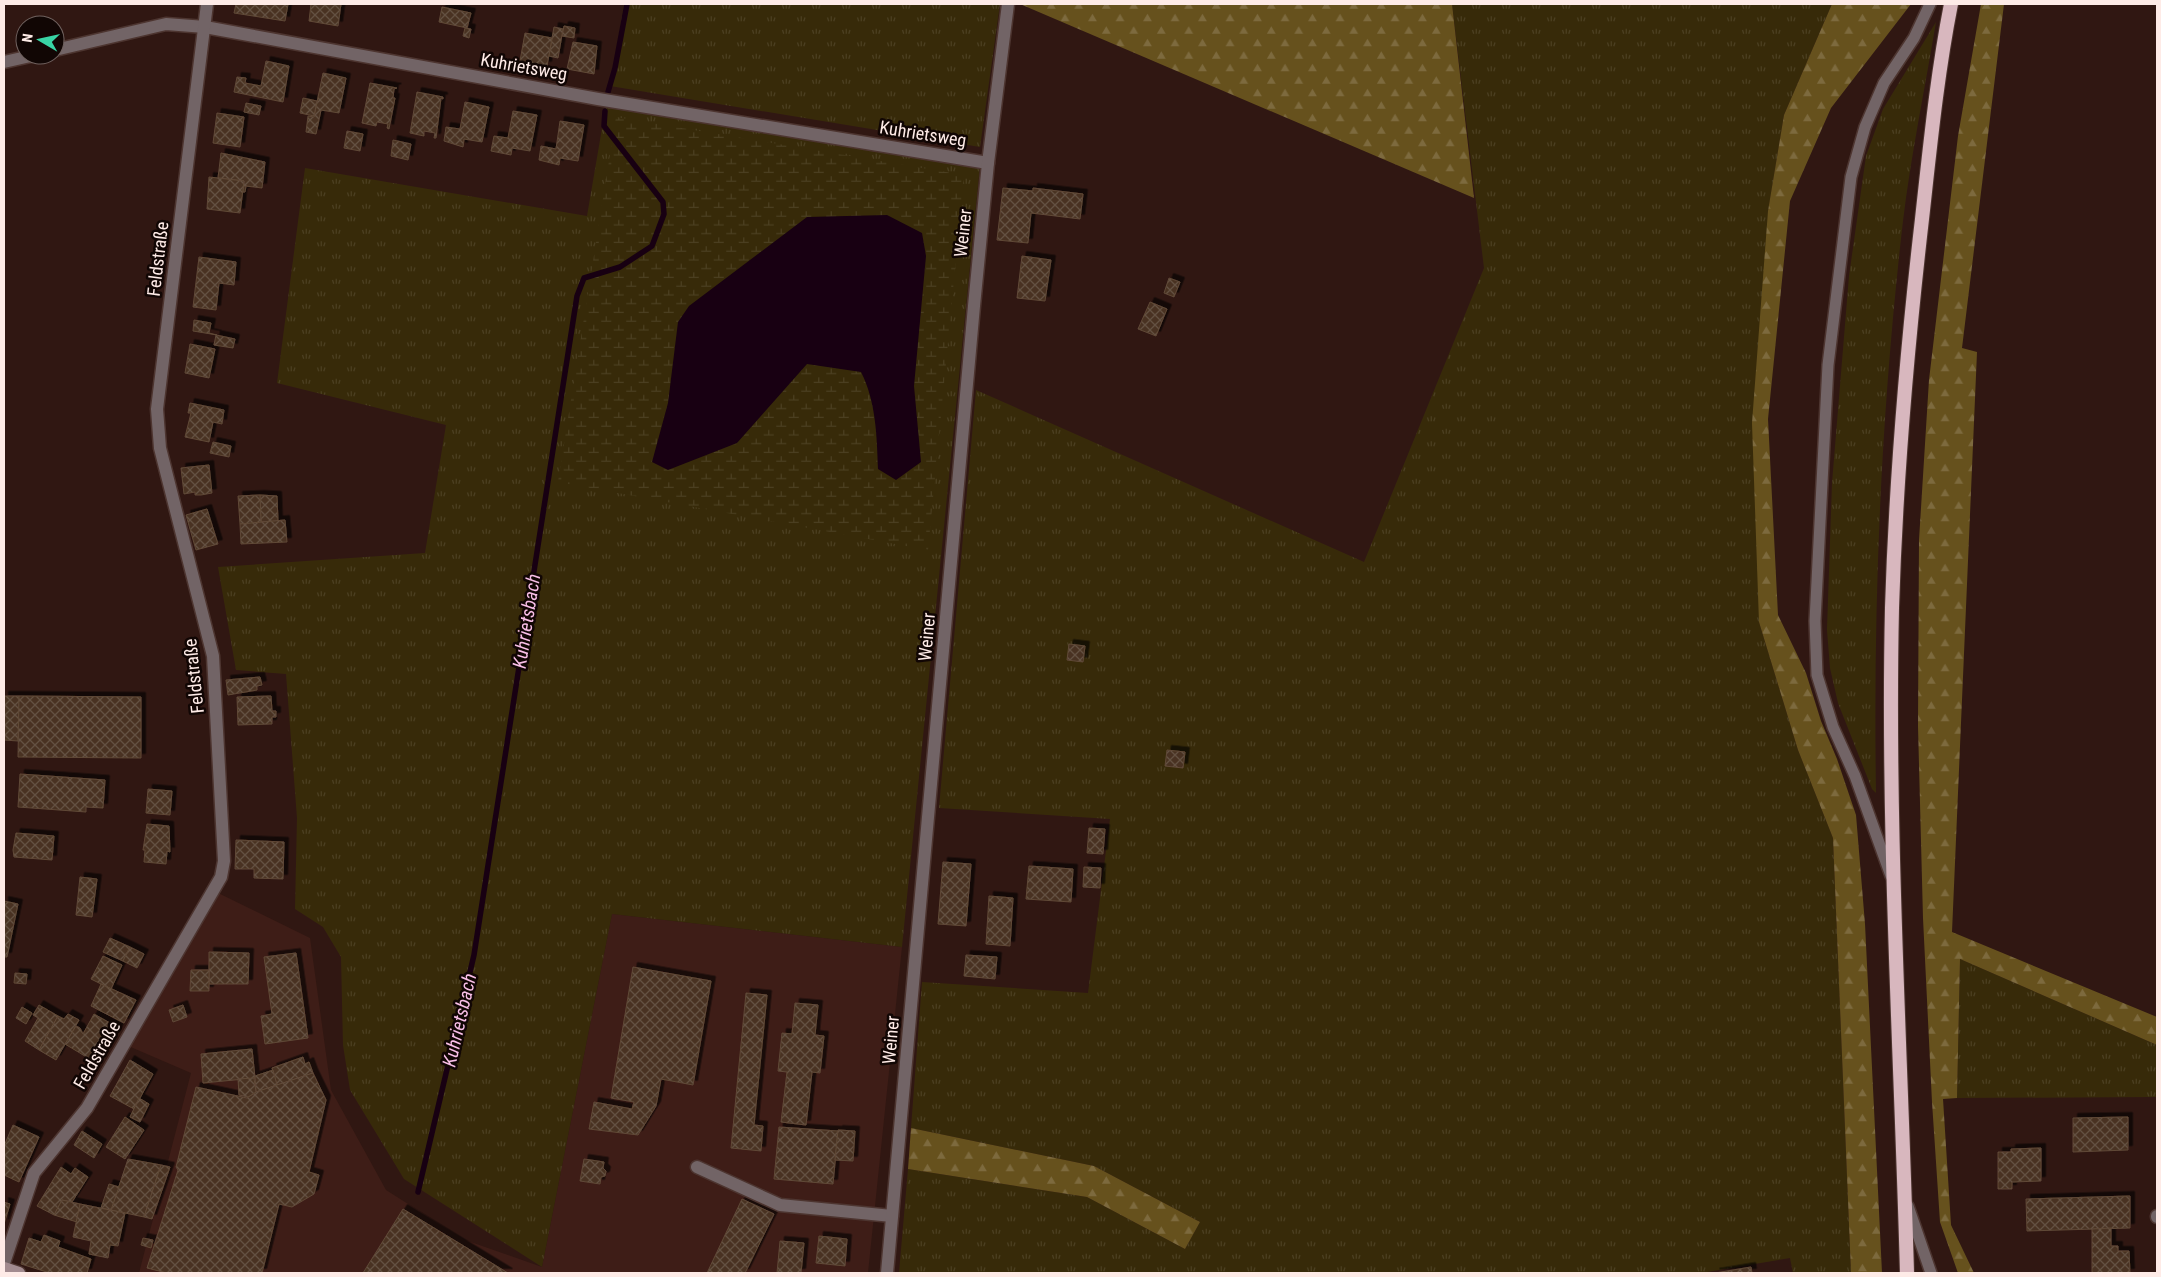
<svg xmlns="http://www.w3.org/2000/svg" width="2161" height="1277" viewBox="0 0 2161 1277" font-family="'Roboto Condensed',sans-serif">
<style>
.built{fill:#3e1d17}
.grass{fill:url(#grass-tufts)}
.forest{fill:url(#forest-firs)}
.wetland{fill:url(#wetland-marsh);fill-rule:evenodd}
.water{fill:#180012}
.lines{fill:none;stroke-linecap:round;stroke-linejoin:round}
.stream{stroke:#180012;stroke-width:5.5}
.building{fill:url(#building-cross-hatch);stroke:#604937;filter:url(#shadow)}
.service-casing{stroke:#4d3530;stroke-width:14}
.minor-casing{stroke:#4d3530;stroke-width:15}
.secondary-casing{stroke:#4d3530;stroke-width:15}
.trunk-casing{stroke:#4d3530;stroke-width:16}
.service{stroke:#726466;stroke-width:11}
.minor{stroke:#726466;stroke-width:12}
.secondary{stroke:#a28b8f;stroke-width:12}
.trunk{stroke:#d8b7be;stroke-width:14}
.labels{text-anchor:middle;stroke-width:5;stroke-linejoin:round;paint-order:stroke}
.street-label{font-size:18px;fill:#feebe7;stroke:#110604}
.water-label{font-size:19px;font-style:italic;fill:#f8bee6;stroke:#110604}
</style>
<defs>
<pattern id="grass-tufts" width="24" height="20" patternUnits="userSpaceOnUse" patternTransform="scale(1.25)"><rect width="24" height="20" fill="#372a09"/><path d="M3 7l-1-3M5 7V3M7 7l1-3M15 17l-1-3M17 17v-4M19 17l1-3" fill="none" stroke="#4b3f21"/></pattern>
<pattern id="forest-firs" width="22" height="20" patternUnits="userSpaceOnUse" patternTransform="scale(1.25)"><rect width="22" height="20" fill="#66511d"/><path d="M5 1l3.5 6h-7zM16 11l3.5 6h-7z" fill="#7d6a3e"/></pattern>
<pattern id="wetland-marsh" width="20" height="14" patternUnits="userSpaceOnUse" patternTransform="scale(1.25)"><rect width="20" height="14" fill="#372a09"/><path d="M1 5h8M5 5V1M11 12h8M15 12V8" fill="none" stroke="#4b3f21"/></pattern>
<pattern id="building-cross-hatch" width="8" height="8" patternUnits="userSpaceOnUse" patternTransform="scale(1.25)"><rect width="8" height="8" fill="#493322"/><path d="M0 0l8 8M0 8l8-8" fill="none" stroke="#645142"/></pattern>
<filter id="shadow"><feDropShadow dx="4.5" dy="-4.5" stdDeviation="0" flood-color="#0009"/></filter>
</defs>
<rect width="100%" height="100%" fill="#301712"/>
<path class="built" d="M 214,891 L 310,938 L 331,1090 L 386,1190 L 465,1240 L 542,1267 L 612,914 L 902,947 L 868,1273 L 139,1273 L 191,1073 L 126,1045 Z"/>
<g class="grass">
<path d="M 624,4 L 1000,4 L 980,147 L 610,86 Z"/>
<path d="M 1452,4 L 1832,4 L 1784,115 L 1768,212 L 1759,622 L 1798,750 L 1833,838 L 1851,1273 L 1793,1273 L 1790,1258 L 1701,1273 L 899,1273 L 908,1169 L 1087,1197 L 1185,1249 L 1200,1222 L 1094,1166 L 911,1128 L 922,982 L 1088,993 L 1110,819 L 939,808 L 976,390 L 1364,562 L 1484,268 Z"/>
<path d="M 1936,22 C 1925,88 1911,155 1903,221 C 1881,411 1873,602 1876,793 L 1872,789 L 1838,703 L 1830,668 L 1827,630 L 1832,483 L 1849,276 L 1866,156 L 1883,109 Z"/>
<path d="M 606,105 L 980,166 L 902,947 L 612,914 L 542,1267 L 404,1179 L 350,1090 L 343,1045 L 341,957 L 323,927 L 295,909 L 297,818 L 286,674 L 236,670 L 218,567 L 425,553 L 446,425 L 277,383 L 305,168 L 587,216 Z"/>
<path d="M 1960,959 L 2157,1045 L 2157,1097 L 1957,1098 Z"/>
</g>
<g class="forest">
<path d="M 1020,4 L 1452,4 L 1474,198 Z"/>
<path d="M 1832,4 L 1911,4 L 1831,108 L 1790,201 L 1768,419 L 1778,615 L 1806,673 L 1821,721 L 1837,759 L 1856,815 L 1865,924 L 1882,1273 L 1851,1273 L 1833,838 L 1798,750 L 1759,622 L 1752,423 L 1768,211 L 1784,115 Z"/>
<path d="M 1981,4 L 2004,4 L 1962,348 L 1977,352 L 1952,932 L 2157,1017 L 2157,1045 L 1960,959 L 1957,1098 L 1943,1099 L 1951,1225 L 1974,1273 L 1958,1273 L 1940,1222 L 1932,1102 L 1923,918 L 1918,726 L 1919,540 L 1929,380 L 1958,136 Z"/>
<path d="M 911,1128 L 1094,1166 L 1200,1222 L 1185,1249 L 1087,1197 L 908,1169 Z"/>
</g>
<path class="wetland" d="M 616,117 L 964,175 L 928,550 L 558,482 ZM 926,256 L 914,386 L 921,462 L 878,469 C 877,437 876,401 861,372 L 807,364 L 737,443 L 653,462 L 668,403 L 678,322 Z"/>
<path class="water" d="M 887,215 L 922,233 L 926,256 L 914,386 L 921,462 L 896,480 L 878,469 C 877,437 876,401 861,372 L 807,364 L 737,443 L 668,470 L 652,462 L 668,403 L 678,322 L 689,306 L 807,217 Z"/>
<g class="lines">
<g class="stream">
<path d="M 608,92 L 615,68 L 627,4"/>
<path d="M 418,1192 L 474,955 L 577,296 L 584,278 L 620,267 L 652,246 L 664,214 L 663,202 L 604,126 L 605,111"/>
</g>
</g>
<g class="building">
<path d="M 236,4 L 288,4 L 285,21 L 234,13 Z"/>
<path d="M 311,4 L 341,4 L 338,26 L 309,21 Z"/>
<path d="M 442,7 L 471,13 L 467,28 L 439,22 Z"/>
<path d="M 564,26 L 575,28 L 574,38 L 562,36 Z"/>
<path d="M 554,27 L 563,29 L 558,58 L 549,56 Z"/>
<path d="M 465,28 L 471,29 L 469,38 L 463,36 Z"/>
<path d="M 525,33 L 552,38 L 547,66 L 520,61 Z"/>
<path d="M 573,42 L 597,46 L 594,74 L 567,69 Z"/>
<path d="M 266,61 L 289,66 L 283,102 L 234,92 L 237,77 L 246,78 L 245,83 L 261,86 Z"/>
<path d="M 323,73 L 346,78 L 339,113 L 321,110 L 316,134 L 306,132 L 308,116 L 314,117 Z"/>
<path d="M 370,83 L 397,88 L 394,89 L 393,98 L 395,98 L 389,129 L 387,128 L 388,124 L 377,122 L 376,126 L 362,123 Z"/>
<path d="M 417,92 L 443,97 L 443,99 L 441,98 L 436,138 L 434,138 L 435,133 L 424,131 L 424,136 L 410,133 Z"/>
<path d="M 303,98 L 317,101 L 314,116 L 300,113 Z"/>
<path d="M 465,102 L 489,107 L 482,142 L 464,139 L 463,147 L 444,141 L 446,127 L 460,129 Z"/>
<path d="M 246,103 L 261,106 L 259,115 L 244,112 Z"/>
<path d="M 513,111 L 537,115 L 530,151 L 512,148 L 511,155 L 491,151 L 494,136 L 508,138 Z"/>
<path d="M 217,113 L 244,117 L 240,147 L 213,143 Z"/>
<path d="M 560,121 L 584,125 L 578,161 L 560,158 L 559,165 L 539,160 L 541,146 L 556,149 Z"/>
<path d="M 347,131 L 363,134 L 360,151 L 344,148 Z"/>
<path d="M 393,140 L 411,144 L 408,160 L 391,156 Z"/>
<path d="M 221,153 L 265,162 L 262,188 L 246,186 L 245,192 L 243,192 L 244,181 L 218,178 Z"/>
<path d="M 209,177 L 244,181 L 240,213 L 207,209 Z"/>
<path d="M 1003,188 L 1033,191 L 1033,188 L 1083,194 L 1080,219 L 1031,213 L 1028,243 L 997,240 Z"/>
<path d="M 1022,256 L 1051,260 L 1045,301 L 1017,298 Z"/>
<path d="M 199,257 L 236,262 L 234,285 L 219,283 L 216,310 L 193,307 Z"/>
<path d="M 1169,278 L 1180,282 L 1174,297 L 1164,293 Z"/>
<path d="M 1150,302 L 1167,309 L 1156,336 L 1138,329 Z"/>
<path d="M 194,320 L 211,323 L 209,333 L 217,335 L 193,331 Z"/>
<path d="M 216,335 L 235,339 L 233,348 L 214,345 Z"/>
<path d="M 190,344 L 215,349 L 209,378 L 185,373 Z"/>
<path d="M 190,403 L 224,410 L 222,424 L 213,422 L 209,442 L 185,437 L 191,413 L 188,413 Z"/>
<path d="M 213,442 L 231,446 L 229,457 L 210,453 Z"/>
<path d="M 209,465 L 212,493 L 201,495 L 195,495 L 195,492 L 184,494 L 181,468 Z"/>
<path d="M 260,495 L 277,496 L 278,521 L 261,522 Z"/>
<path d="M 260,495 L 261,523 L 240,524 L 238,496 Z"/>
<path d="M 207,509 L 218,544 L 196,550 L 186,515 Z"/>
<path d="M 285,520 L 287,542 L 241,544 L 240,524 Z"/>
<path d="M 1069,644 L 1085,646 L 1083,662 L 1067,660 Z"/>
<path d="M 260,677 L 262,685 L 257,686 L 257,690 L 228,695 L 226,680 Z"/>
<path d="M 4,696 L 19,696 L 18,741 L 4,740 Z"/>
<path d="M 19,696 L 141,697 L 141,758 L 18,757 Z"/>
<path d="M 271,696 L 272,711 L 276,711 L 276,717 L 272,717 L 272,724 L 238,725 L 237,697 Z"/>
<path d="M 1167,750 L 1185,752 L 1183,768 L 1165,766 Z"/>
<path d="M 20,774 L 105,780 L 103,808 L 86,807 L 86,812 L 18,807 Z"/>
<path d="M 148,789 L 172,791 L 170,815 L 146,813 Z"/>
<path d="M 147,824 L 169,826 L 170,852 L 167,851 L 166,864 L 144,862 L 145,850 L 143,850 Z"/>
<path d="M 1089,828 L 1105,829 L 1103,854 L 1087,853 Z"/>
<path d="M 16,833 L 54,836 L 52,860 L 14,857 L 13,850 Z"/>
<path d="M 236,840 L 284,842 L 283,879 L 254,878 L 254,869 L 235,869 Z"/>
<path d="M 943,862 L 971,864 L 966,926 L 938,924 Z"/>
<path d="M 1029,866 L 1073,869 L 1071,902 L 1026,899 Z"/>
<path d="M 1084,867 L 1101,868 L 1100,888 L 1083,887 Z"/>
<path d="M 80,877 L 97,879 L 92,917 L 76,915 Z"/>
<path d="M 989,896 L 1013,898 L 1010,946 L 986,944 Z"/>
<path d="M 4,901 L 18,904 L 7,957 L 4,957 Z"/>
<path d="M 110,938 L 130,947 L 123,961 L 103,952 Z"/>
<path d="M 130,947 L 144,954 L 137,968 L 123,961 Z"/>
<path d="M 209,952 L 249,953 L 248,984 L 209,984 Z"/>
<path d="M 296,953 L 308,1038 L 265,1044 L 261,1016 L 272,1014 L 264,957 Z"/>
<path d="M 966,955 L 997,957 L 995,979 L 964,976 Z"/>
<path d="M 103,956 L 122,965 L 111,989 L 91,979 Z"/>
<path d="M 633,967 L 711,981 L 693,1085 L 661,1079 L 656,1106 L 638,1135 L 589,1129 L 594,1102 L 632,1109 L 634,1102 L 611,1098 Z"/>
<path d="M 191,970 L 209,970 L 209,991 L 190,991 Z"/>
<path d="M 15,973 L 27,974 L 26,984 L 14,983 Z"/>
<path d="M 101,984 L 136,1000 L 124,1023 L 91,1006 Z"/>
<path d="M 746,993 L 767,995 L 754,1125 L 763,1126 L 761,1151 L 731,1148 Z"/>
<path d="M 795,1003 L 818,1005 L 815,1035 L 824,1036 L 820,1073 L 812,1072 L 806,1125 L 781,1122 L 787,1072 L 778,1071 L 782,1033 L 792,1034 Z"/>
<path d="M 39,1005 L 58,1016 L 39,1050 L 25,1041 L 38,1018 L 33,1015 Z"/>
<path d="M 183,1005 L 187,1017 L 173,1022 L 169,1010 Z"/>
<path d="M 22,1007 L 32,1013 L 26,1024 L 16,1018 Z"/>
<path d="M 68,1014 L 79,1020 L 56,1060 L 39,1050 L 58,1016 L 64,1019 Z"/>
<path d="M 94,1014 L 119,1028 L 98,1064 L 65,1044 L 76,1026 L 80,1028 L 83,1034 Z"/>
<path d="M 252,1049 L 255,1078 L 203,1083 L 201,1054 Z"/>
<path d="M 303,1057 L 305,1064 L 309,1062 L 313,1073 L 277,1085 L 272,1068 Z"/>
<path d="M 130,1060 L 153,1074 L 134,1109 L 110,1096 Z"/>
<path d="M 273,1070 L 277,1085 L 256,1092 L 255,1076 Z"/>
<path d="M 313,1073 L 326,1100 L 309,1172 L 319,1175 L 314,1194 L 292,1207 L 279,1204 L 262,1273 L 167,1273 L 147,1268 L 178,1170 L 176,1167 L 196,1087 L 247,1098 L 256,1092 Z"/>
<path d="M 254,1078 L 256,1092 L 248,1097 L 239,1095 L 238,1079 Z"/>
<path d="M 139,1098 L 149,1104 L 140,1122 L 130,1117 Z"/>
<path d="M 125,1117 L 144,1130 L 125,1159 L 106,1147 Z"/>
<path d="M 2128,1117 L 2128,1150 L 2073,1152 L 2073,1118 Z"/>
<path d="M 13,1125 L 39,1137 L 19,1182 L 4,1175 L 4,1146 Z"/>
<path d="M 779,1127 L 838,1131 L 833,1184 L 774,1179 Z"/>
<path d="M 838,1130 L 855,1131 L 853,1161 L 835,1160 Z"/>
<path d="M 82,1131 L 102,1144 L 94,1158 L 74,1145 Z"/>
<path d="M 2041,1148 L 2041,1181 L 2012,1182 L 2012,1189 L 1998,1189 L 1998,1152 L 2011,1152 L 2011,1149 Z"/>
<path d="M 128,1159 L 161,1165 L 144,1217 L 111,1210 Z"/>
<path d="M 584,1159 L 604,1162 L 603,1168 L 606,1171 L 605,1176 L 601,1177 L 600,1184 L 580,1181 Z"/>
<path d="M 161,1165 L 170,1167 L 152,1219 L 144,1217 Z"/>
<path d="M 61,1167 L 71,1174 L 75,1168 L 88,1177 L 72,1202 L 62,1200 L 54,1215 L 37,1206 Z"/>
<path d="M 109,1184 L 119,1187 L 111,1210 L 101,1208 Z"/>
<path d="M 2130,1196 L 2130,1228 L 2027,1231 L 2026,1199 Z"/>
<path d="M 742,1199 L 774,1214 L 745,1273 L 707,1273 Z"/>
<path d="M 62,1200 L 80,1204 L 77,1222 L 54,1215 Z"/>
<path d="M 4,1202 L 10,1204 L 4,1224 Z"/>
<path d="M 80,1204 L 125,1213 L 118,1246 L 110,1245 L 108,1258 L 89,1254 L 91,1241 L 73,1237 Z"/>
<path d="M 403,1209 L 508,1273 L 363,1273 Z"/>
<path d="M 2111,1228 L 2111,1246 L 2118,1246 L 2118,1251 L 2129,1251 L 2130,1273 L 2092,1273 L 2092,1229 Z"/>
<path d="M 44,1235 L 60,1241 L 58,1247 L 91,1259 L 87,1273 L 50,1273 L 21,1264 L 29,1238 L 41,1242 Z"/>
<path d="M 819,1236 L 847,1239 L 845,1266 L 816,1263 Z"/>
<path d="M 143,1238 L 153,1240 L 151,1248 L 141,1245 Z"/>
<path d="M 780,1241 L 804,1243 L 801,1273 L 777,1273 Z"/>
<path d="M 1751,1267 L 1752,1273 L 1715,1273 Z"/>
</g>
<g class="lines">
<g class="service-casing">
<g id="service">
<path d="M 1891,876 L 1855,776 L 1833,727 L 1817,675 L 1815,621 L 1828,365 L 1851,177 L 1865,127 L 1884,83 L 1914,38 L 1930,4"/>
<path d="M 1908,1206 L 1931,1273"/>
</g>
</g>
<g class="minor-casing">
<g id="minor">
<path d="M 55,50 L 166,24 L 205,27 L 598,99 L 988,163"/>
<path d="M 4,62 L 35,55"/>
<path d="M 697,1167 L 780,1205 L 892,1216"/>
<path d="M 2157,1216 L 2157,1217"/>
<path d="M 4,1263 L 34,1173 L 87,1108 L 221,877 L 224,861 L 213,656 L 160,448 L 157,409 L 207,4"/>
<path d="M 887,1273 L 974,306 L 988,163 L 1008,4"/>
</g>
</g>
<g class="secondary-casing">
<path id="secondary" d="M 4,1268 L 19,1273"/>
</g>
<g class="trunk-casing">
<path id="trunk" d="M 1907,1273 C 1901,1052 1887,830 1892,608 C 1896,478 1907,349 1922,219 C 1930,147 1937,75 1951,4"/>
</g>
<use href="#service" class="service"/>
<use href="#minor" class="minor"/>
<use href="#secondary" class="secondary"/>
<use href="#trunk" class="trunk"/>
</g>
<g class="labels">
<g class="street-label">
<text transform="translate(524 67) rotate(10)" y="6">Kuhrietsweg</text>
<text transform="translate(923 134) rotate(9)" y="6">Kuhrietsweg</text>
<text transform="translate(963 233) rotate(-84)" y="6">Weiner</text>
<text transform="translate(158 259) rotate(-83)" y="6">Feldstraße</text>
<text transform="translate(927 637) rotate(-85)" y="6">Weiner</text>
<text transform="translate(194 676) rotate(-96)" y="6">Feldstraße</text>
<text transform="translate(891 1040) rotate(-85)" y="6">Weiner</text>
<text transform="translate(97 1055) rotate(-60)" y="6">Feldstraße</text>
</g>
<g class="water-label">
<text transform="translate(526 621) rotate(-81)" y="7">Kuhrietsbach</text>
<text transform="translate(459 1020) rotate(-77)" y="7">Kuhrietsbach</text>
</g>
</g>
<rect width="2161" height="1277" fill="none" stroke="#feebe7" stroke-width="10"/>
<g transform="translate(40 40) rotate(279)"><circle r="24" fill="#110604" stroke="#70625f"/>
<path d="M0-4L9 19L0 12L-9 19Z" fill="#39d4a5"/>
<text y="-8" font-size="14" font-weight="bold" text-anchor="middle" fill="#feebe7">N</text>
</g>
</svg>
